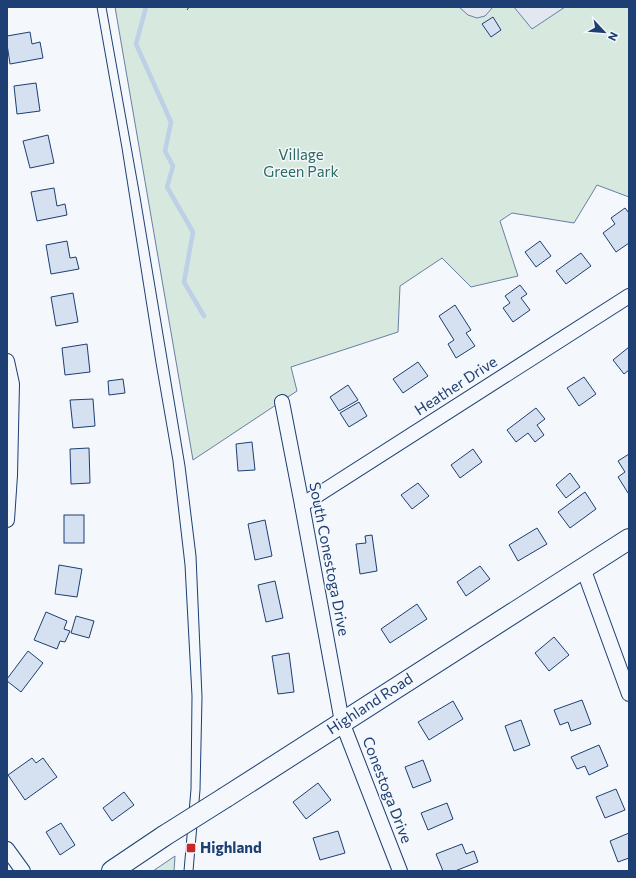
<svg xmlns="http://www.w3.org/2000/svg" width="636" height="878" viewBox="0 0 636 878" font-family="Commissioner,sans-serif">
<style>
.green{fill:#d7e8df;stroke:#687fa3}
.parking{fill:#e3e8f0;stroke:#687fa3}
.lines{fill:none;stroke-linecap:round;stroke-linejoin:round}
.stream{stroke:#bed0e5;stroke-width:4.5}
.building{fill:#d5e0f0;stroke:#1d3f73}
.street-casing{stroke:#1d3f73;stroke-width:16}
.secondary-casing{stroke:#1d3f73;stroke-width:22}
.street{stroke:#f4f7fb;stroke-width:14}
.secondary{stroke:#f4f7fb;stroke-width:20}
.tram{stroke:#1d3f73;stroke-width:1}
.secondary-bridge-casing{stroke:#1d3f73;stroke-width:22;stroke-linecap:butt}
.secondary-bridge{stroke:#f4f7fb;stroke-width:20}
.fence{stroke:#1d3f73;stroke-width:1;stroke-dasharray:5 2;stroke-linecap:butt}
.poi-dot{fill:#c62828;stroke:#f4f7fb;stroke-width:1.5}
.labels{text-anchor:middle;stroke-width:3;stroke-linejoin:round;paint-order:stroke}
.park-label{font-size:15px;fill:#2c6c60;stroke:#f4f7fb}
.street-label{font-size:15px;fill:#1d3f73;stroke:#f4f7fb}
.poi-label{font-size:15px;font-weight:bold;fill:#1d3f73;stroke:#f4f7fb;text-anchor:start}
</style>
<rect width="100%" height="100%" fill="#f4f7fb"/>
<g class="green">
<path d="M 115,7 L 629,7 L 629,197 L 597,185 L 574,223 L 512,213 L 500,221 L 518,276 L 471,287 L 442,258 L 400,286 L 398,332 L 291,367 L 297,391 L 193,460 Z"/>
<path d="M 175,856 L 174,871 L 153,871 Z"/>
</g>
<g class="parking">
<path d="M 459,7 L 493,7 L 485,16 L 477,18 L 468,15 Z"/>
<path d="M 514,7 L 565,7 L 532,29 Z"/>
</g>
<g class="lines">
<path class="stream" d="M 146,7 L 136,44 L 171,122 L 165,151 L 173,166 L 167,187 L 193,232 L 184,282 L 204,316"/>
</g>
<g class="building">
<path d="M 493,17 L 501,30 L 491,37 L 482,24 Z"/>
<path d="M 30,32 L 32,44 L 40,42 L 43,58 L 10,64 L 7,44 L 7,36 Z"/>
<path d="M 36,83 L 40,111 L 17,114 L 14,86 Z"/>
<path d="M 48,135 L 54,163 L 30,168 L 23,141 Z"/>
<path d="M 54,188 L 57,206 L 65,204 L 67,215 L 37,221 L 31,192 Z"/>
<path d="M 625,208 L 629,213 L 629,243 L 616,252 L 603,233 L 615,224 L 611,218 Z"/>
<path d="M 67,241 L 70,258 L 76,257 L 79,269 L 51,274 L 46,245 Z"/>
<path d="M 540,241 L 551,256 L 536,267 L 525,252 Z"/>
<path d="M 581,253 L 591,266 L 566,284 L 556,271 Z"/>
<path d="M 520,285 L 527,294 L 521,298 L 530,310 L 513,322 L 503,308 L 510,303 L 505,296 Z"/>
<path d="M 73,293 L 78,322 L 56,326 L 51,297 Z"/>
<path d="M 455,305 L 471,330 L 466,333 L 475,346 L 456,358 L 448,344 L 454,340 L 439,316 Z"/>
<path d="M 87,344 L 90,372 L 65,375 L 62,348 Z"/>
<path d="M 629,347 L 629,370 L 624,374 L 613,360 Z"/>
<path d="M 418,362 L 428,376 L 403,393 L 393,379 Z"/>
<path d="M 584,377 L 596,394 L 579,406 L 567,388 Z"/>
<path d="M 123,379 L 125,393 L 109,395 L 108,381 Z"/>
<path d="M 348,385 L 358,400 L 339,411 L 330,397 Z"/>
<path d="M 93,399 L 95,426 L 73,428 L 70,400 Z"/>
<path d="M 359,402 L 367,416 L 349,427 L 340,413 Z"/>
<path d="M 536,408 L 545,419 L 537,425 L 544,435 L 535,442 L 528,433 L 516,442 L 507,430 Z"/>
<path d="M 252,442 L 255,470 L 238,471 L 236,444 Z"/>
<path d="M 89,448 L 90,483 L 71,484 L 70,449 Z"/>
<path d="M 473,449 L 482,462 L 460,478 L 451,465 Z"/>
<path d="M 629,454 L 629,492 L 628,493 L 618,477 L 625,472 L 618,461 Z"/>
<path d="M 570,473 L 580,487 L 566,498 L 556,485 Z"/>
<path d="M 418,483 L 429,496 L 412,509 L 401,495 Z"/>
<path d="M 585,492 L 596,509 L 570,528 L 558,512 Z"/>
<rect x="64" y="515" width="20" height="28"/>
<path d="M 265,520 L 272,556 L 255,560 L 248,524 Z"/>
<path d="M 537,528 L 547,544 L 518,561 L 509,545 Z"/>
<path d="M 372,535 L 377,571 L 360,574 L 356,544 L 366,543 L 365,536 Z"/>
<path d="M 59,565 L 82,569 L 77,597 L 55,594 Z"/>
<path d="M 480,566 L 490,579 L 466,596 L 457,582 Z"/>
<path d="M 275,581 L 283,618 L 266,622 L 258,585 Z"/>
<path d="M 417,604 L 427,619 L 390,643 L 381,629 Z"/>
<path d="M 46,612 L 67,621 L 64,629 L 70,631 L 65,642 L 60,641 L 57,649 L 34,640 Z"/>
<path d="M 76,616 L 94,621 L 89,638 L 71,633 Z"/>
<path d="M 554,637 L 569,655 L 549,671 L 535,653 Z"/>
<path d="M 28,651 L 43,663 L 21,692 L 7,681 L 7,679 Z"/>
<path d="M 289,653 L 294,692 L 278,694 L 272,656 Z"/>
<path d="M 582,700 L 591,724 L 571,731 L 568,722 L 560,725 L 554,710 Z"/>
<path d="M 453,701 L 463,719 L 429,740 L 418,722 Z"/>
<path d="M 521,720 L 530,745 L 514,751 L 505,726 Z"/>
<path d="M 599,745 L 608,766 L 589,775 L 585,766 L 577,769 L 571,757 Z"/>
<path d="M 32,758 L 36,763 L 43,758 L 57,777 L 25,800 L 8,775 Z"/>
<path d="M 423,760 L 431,781 L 413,788 L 405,767 Z"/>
<path d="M 318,783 L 331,800 L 306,819 L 293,802 Z"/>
<path d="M 616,789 L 625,810 L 605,818 L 596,797 Z"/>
<path d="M 124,792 L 134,805 L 112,821 L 103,808 Z"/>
<path d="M 447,803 L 453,819 L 428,830 L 421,813 Z"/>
<path d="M 61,823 L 75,845 L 60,855 L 46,832 Z"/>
<path d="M 338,831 L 345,853 L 320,860 L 313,838 Z"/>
<path d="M 629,833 L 629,858 L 618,862 L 610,841 Z"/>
<path d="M 462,844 L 466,854 L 474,851 L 478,862 L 455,871 L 443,871 L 436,854 Z"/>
</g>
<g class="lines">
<g class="street-casing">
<g id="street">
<path d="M 7,361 L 12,384 L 10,475 L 7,520"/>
<path d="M 282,402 L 302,505 L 342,722 L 400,871"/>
<path d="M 302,505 L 629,296"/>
<path d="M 583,568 L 629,694"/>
<path d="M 7,849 L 23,871"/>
</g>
</g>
<g class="secondary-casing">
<g id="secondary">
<path d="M 226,797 L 629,539"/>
<path d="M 112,871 L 164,836"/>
</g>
</g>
<use href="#street" class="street"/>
<use href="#secondary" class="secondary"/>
<g class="tram">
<path d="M 97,7 L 122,148 L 156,363 L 173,461 L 185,565 L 192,696 L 191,789 L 184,871"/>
<path d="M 106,7 L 140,197 L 185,466 L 196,556 L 202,697 L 200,790 L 193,871"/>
</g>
<g class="secondary-bridge-casing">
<path id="secondary-bridge" d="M 164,836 L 226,797"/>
</g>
<use href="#secondary-bridge" class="secondary-bridge"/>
<path class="fence" d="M 187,10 L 189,7"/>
</g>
<rect class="poi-dot" x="186" y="843" width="10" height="10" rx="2"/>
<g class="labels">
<g class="park-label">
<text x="301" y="160">Village<tspan x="301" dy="17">Green Park</tspan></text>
</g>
<g class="street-label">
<text transform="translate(456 386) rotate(-33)" y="5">Heather Drive</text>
<text transform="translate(329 559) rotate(79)" y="5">South Conestoga Drive</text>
<text transform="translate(370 704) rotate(-33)" y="5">Highland Road</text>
<text transform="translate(387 790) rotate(69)" y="5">Conestoga Drive</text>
</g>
<g class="poi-label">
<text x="200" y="853">Highland</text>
</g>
</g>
<rect width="636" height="878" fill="none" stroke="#1d3f73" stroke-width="16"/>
<g transform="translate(604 32) rotate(116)" stroke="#f4f7fb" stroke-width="3" paint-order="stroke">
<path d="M0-3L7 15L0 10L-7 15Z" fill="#1d3f73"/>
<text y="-6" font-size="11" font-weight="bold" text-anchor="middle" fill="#1d3f73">N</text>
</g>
</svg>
